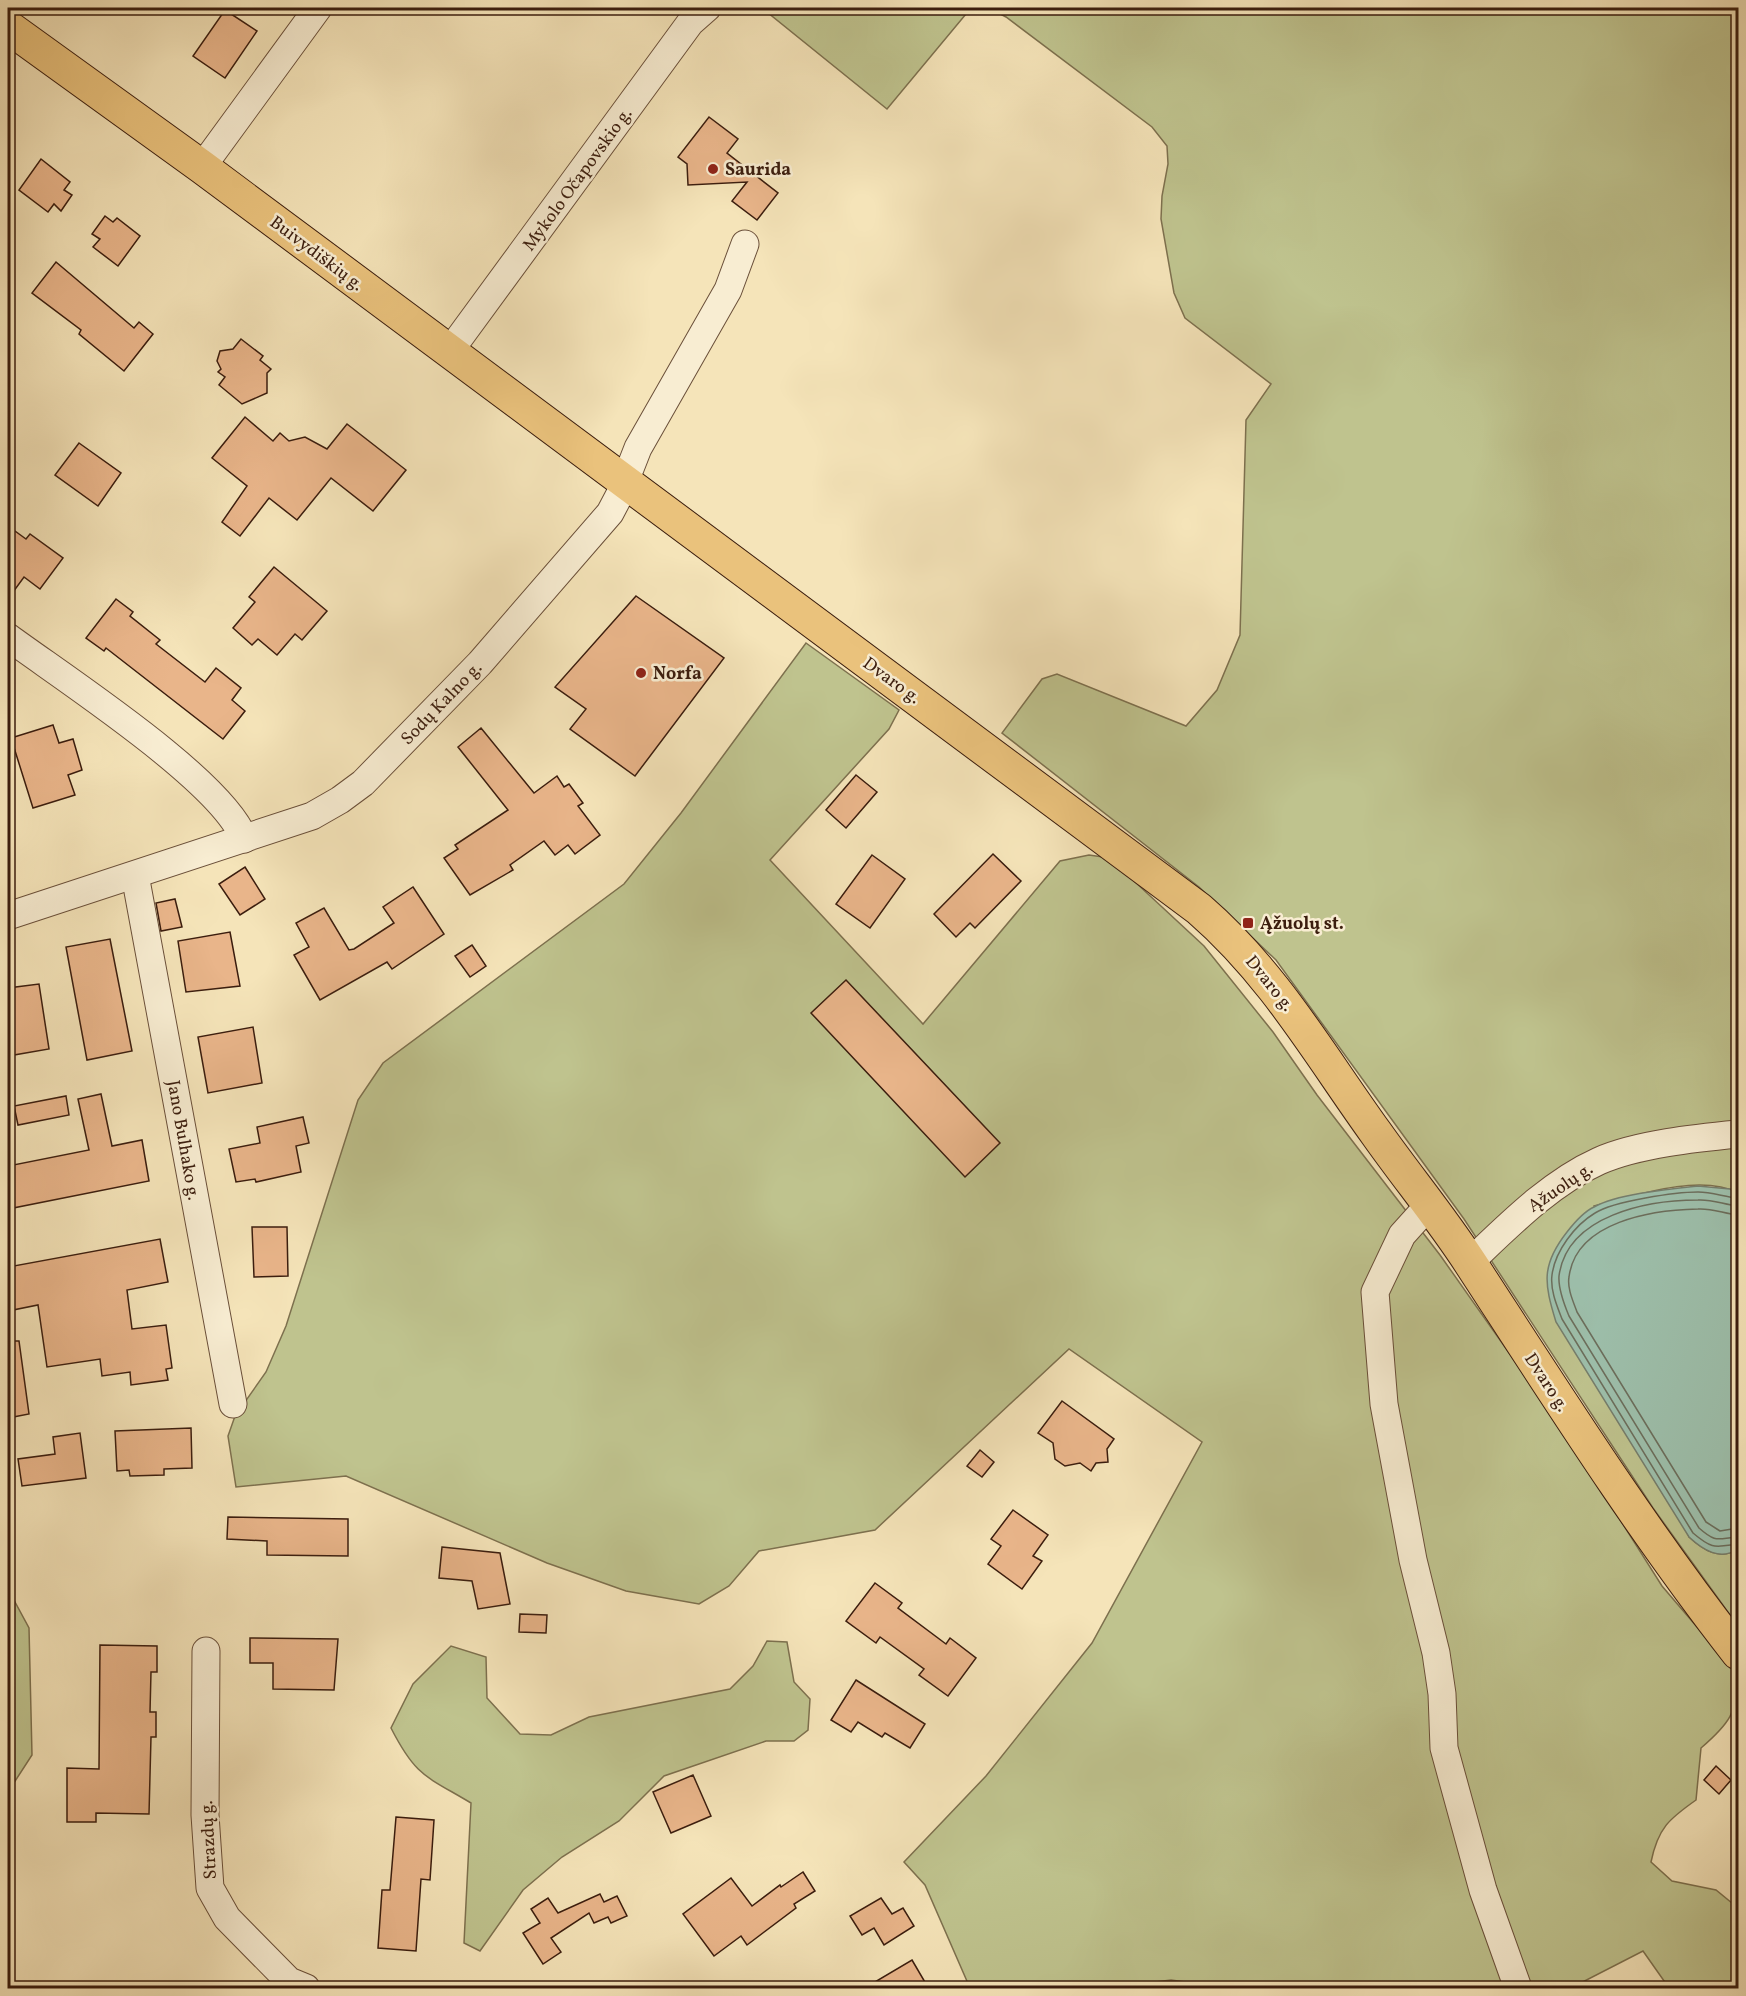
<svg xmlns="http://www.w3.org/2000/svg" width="1746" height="1996" viewBox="0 0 1746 1996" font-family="Vollkorn,serif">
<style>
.green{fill:#bfc38e;stroke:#7d704e;stroke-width:1.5}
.water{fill:#9dbfab;stroke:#767e6c;stroke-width:1.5}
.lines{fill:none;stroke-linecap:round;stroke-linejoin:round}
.shore{stroke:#6c6e5c;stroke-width:1.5}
.building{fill:#e9b58a;stroke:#3b1d0e;stroke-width:1.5}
.minor-casing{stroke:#6a4f39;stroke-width:29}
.major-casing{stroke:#3b1d0e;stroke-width:35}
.minor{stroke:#f8edd2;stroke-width:27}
.major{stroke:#eac27c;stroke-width:33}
.poi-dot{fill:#8f2418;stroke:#f8edd2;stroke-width:2}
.labels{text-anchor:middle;stroke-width:5;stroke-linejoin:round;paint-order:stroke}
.poi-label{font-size:18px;font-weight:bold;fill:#3b1d0e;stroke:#f8edd2;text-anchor:start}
.street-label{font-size:18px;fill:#3b1d0e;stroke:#f8edd2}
</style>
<rect width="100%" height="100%" fill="#f5e4b9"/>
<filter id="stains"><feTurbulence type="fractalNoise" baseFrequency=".00333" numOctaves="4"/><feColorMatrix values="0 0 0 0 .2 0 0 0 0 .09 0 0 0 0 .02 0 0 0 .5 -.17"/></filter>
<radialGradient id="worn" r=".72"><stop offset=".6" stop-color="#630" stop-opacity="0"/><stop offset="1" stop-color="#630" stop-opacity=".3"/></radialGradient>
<g class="green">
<path d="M 762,8 L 971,8 L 887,109 Z"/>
<path d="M 989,8 L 1738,8 L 1738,1193 C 1700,1173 1633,1196 1594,1206 L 1689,1537 C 1703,1550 1720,1561 1738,1549 L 1738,1626 L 1653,1508 L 1464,1219 L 1276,960 L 1199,887 L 1002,733 L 1042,679 L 1057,674 L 1186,726 L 1217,690 L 1240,635 L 1246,420 L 1271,384 L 1185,318 L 1174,293 L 1161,219 L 1162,196 L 1168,164 L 1167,146 L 1152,127 L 1006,17 Z"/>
<path d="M 806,643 L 899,710 L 889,729 L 770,860 L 923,1024 L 1060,861 L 1089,855 L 1103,857 L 1120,868 L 1204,946 L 1273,1032 L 1317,1095 L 1440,1255 L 1562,1428 L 1662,1586 L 1738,1675 C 1738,1712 1729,1724 1701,1748 L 1696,1800 C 1669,1819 1658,1828 1651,1862 L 1672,1881 L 1716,1890 L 1738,1908 L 1737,1988 L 1669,1988 L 1643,1951 L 1571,1988 L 1229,1988 L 1171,1980 L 1108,1988 L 970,1988 L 925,1885 L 904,1862 L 986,1776 L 1092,1643 L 1202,1442 L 1069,1349 L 875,1530 L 759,1551 L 729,1586 L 699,1604 L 626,1591 L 547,1563 L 346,1476 L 236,1487 L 228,1436 L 235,1416 L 266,1372 L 286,1326 L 358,1100 L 383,1063 L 624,884 L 681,813 Z"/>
<path d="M 8,1589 L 29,1628 L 32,1755 L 8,1792 Z"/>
<path d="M 767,1641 L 787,1642 L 794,1682 L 810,1699 L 808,1730 L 794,1741 L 766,1741 L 664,1776 L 619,1821 L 562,1857 L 523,1890 L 480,1951 L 464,1943 L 471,1803 C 426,1776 416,1777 391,1728 L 413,1684 L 451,1646 L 486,1657 L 487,1698 L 520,1734 L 551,1735 L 589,1717 L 730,1689 L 753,1666 Z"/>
</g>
<path class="water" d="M 1698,1186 L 1730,1189 L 1738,1193 L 1738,1549 C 1720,1561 1703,1550 1689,1537 L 1556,1322 C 1544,1283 1541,1265 1567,1232 C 1574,1223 1583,1212 1594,1207 C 1617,1194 1670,1189 1698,1186 Z"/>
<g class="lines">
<g class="shore">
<path d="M 1738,1198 C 1725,1197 1712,1192 1698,1192 C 1676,1192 1614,1201 1595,1213 C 1575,1225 1555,1251 1552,1275 C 1550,1290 1557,1306 1562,1319 L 1693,1533 C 1713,1550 1715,1547 1738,1544"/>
<path d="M 1738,1206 C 1725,1205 1712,1199 1698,1200 C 1648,1200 1567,1215 1559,1276 C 1558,1289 1564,1304 1569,1316 L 1699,1528 C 1717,1544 1718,1538 1738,1537"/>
<path d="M 1738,1215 C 1725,1214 1712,1208 1698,1209 C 1653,1210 1576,1221 1569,1277 C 1567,1288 1573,1301 1577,1312 L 1706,1522 L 1720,1531 L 1738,1528"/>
</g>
</g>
<g class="building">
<path d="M 225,10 L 257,31 L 225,78 L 193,56 Z"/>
<path d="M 709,117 L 738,139 L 727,153 L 778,193 L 757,220 L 732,201 L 747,182 L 688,185 L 687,164 L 678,157 Z"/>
<path d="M 41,159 L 70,182 L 64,190 L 72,195 L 61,211 L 54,204 L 48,212 L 19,190 Z"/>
<path d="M 105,216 L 113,222 L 117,218 L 140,236 L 118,266 L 93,247 L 100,239 L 92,234 Z"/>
<path d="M 56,262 L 134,328 L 139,322 L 153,334 L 124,371 L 79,334 L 81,330 L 32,293 Z"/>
<path d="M 241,339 L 263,356 L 260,360 L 271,369 L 267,373 L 267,393 L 242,404 L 219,385 L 225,377 L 218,372 L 221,369 L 217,361 L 220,351 L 233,349 Z"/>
<path d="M 245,417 L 273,441 L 280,433 L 289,441 L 305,437 L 327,449 L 347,424 L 406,470 L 373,511 L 331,478 L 297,520 L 269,498 L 240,536 L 222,522 L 247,486 L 212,458 Z"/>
<path d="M 79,443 L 121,473 L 98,506 L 55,475 Z"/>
<path d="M 15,531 L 26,539 L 30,534 L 63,558 L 40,589 L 24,577 L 8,599 L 8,541 Z"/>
<path d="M 274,567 L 327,611 L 302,640 L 295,634 L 277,655 L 258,639 L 252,645 L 233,628 L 255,602 L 249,597 Z"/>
<path d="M 636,596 L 724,658 L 635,776 L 570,729 L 586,709 L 555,687 Z"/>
<path d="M 116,599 L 133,612 L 130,616 L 160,640 L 156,644 L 205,682 L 216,668 L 241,688 L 232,700 L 245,711 L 223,739 L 106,648 L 104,651 L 86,638 Z"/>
<path d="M 53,725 L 59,743 L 73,739 L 82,770 L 68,775 L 75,795 L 33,808 L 11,738 Z"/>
<path d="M 481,728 L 534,793 L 557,776 L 564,787 L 569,784 L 583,803 L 578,806 L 600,835 L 575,854 L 568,845 L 555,855 L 544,841 L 510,865 L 513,870 L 470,895 L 444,858 L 458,849 L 455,845 L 508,810 L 458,747 Z"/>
<path d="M 856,775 L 877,792 L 846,828 L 826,810 Z"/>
<path d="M 993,854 L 1021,881 L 975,928 L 970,923 L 956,937 L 934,914 Z"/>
<path d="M 872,855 L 905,879 L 870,928 L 836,904 Z"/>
<path d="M 245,867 L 265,899 L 240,915 L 219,884 Z"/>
<path d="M 413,887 L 444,934 L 392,969 L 387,962 L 320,1000 L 294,955 L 309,947 L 296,923 L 324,908 L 349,950 L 354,949 L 394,923 L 383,907 Z"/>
<path d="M 175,899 L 182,927 L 161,931 L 156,903 Z"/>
<path d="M 230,932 L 240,986 L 186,992 L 178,941 Z"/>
<path d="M 110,939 L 132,1051 L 87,1060 L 66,947 Z"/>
<path d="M 472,945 L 486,966 L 470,977 L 455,956 Z"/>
<path d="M 846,980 L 1000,1143 L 965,1177 L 811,1013 Z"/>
<path d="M 39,984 L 49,1049 L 8,1056 L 8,988 Z"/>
<path d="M 253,1027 L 262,1083 L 208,1093 L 198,1037 Z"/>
<path d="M 101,1094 L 112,1146 L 142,1140 L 149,1181 L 8,1209 L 8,1166 L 89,1150 L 78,1099 Z"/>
<path d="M 66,1096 L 69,1115 L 18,1125 L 14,1106 Z"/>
<path d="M 303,1117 L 309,1143 L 296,1146 L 301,1172 L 256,1182 L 255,1179 L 236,1182 L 229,1149 L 260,1143 L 257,1127 Z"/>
<path d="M 252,1227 L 287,1227 L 288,1276 L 254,1277 Z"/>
<path d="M 160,1239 L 168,1282 L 127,1290 L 132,1329 L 166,1325 L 172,1368 L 166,1369 L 168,1380 L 131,1385 L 130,1372 L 102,1376 L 100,1359 L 47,1367 L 38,1305 L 8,1311 L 8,1267 Z"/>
<path d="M 8,1341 L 19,1341 L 29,1414 L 8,1418 Z"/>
<path d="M 1062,1401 L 1114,1439 L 1107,1449 L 1108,1462 L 1096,1463 L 1091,1471 L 1080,1463 L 1065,1466 L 1055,1459 L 1053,1443 L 1038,1433 Z"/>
<path d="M 191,1428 L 192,1468 L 164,1469 L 164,1475 L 130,1476 L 129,1470 L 117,1471 L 115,1431 Z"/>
<path d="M 80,1433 L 86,1478 L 22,1486 L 18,1459 L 55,1454 L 53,1437 Z"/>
<path d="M 980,1450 L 994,1462 L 982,1477 L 967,1466 Z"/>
<path d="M 1013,1510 L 1048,1535 L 1033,1556 L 1042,1561 L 1022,1589 L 988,1564 L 1001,1546 L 991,1539 Z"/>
<path d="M 228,1517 L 348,1519 L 348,1556 L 267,1555 L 267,1541 L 227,1539 Z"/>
<path d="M 442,1547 L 500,1553 L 510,1604 L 478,1609 L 472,1581 L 439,1578 Z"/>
<path d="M 875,1583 L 902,1603 L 898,1608 L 946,1644 L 950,1638 L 976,1658 L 948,1696 L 919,1675 L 924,1669 L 880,1637 L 876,1643 L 846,1621 Z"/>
<path d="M 520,1614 L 547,1615 L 546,1633 L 519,1632 Z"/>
<path d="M 250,1638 L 338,1639 L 334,1690 L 273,1689 L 273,1663 L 250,1663 Z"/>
<path d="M 100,1645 L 157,1646 L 157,1672 L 151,1672 L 150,1712 L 156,1712 L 156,1737 L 151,1737 L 149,1814 L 96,1813 L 96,1822 L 67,1822 L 67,1768 L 99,1769 Z"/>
<path d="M 856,1680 L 925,1724 L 910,1748 L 885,1733 L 882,1737 L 858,1722 L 851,1732 L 831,1720 Z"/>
<path d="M 1716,1766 L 1731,1780 L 1719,1794 L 1704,1780 Z"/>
<path d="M 693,1775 L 711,1816 L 671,1833 L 653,1792 Z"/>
<path d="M 396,1817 L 434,1820 L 430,1880 L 421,1879 L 416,1951 L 378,1948 L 382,1890 L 390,1890 Z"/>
<path d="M 803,1872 L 815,1891 L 794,1904 L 796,1908 L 747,1945 L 741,1936 L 714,1956 L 683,1914 L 731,1878 L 752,1906 L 780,1885 L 781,1887 Z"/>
<path d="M 600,1894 L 604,1902 L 617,1896 L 627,1916 L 611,1923 L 608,1917 L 594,1923 L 589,1913 L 551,1938 L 561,1952 L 543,1964 L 523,1933 L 540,1923 L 531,1909 L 548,1898 L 558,1913 Z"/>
<path d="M 881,1898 L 892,1914 L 903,1908 L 914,1926 L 884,1945 L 874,1928 L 862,1935 L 850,1916 Z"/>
<path d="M 912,1960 L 929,1989 L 863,1989 Z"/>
</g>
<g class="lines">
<g class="minor-casing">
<g id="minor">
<path d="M 202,167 L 318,8"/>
<path d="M 449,352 L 690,23 L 707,8"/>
<path d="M 8,637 C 62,677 223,781 244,839"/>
<path d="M 135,875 L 233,1404"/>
<path d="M 8,916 L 312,816 L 340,800 L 363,783 L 480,663 L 610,513 L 620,494 L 638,448 L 728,290 L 745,244"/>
<path d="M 1429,1205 L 1402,1235 L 1375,1292 L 1384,1404 L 1413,1560 L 1436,1653 L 1442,1694 L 1444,1748 L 1483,1890 L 1518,1988"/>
<path d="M 1470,1262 C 1509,1225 1550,1183 1599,1161 C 1637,1144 1697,1138 1738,1134"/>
<path d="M 206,1651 L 205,1815 L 210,1888 L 227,1918 L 289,1981 L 306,1988"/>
</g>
</g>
<g class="major-casing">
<path id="major" d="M 8,27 L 202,167 L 1199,909 C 1274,974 1319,1054 1376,1133 C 1407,1177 1442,1219 1471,1264 C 1557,1396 1641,1529 1738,1653"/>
</g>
<use href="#minor" class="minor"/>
<use href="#major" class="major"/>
</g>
<g class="poi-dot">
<circle cx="713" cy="169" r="6"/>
<circle cx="641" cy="673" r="6"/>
<rect x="1242" y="917" width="12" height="12" rx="3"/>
</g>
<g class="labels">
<g class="poi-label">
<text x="725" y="175">Saurida</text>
<text x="653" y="679">Norfa</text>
<text x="1260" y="929">Ąžuolų st.</text>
</g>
<g class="street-label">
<text transform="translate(577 179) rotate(-54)" y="6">Mykolo Očapovskio g.</text>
<text transform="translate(317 253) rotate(37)" y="6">Buivydiškių g.</text>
<text transform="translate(892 680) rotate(36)" y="6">Dvaro g.</text>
<text transform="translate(441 703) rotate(-46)" y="6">Sodų Kalno g.</text>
<text transform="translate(1270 983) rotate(51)" y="6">Dvaro g.</text>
<text transform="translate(184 1140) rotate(80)" y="6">Jano Bulhako g.</text>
<text transform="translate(1560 1187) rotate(-34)" y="6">Ąžuolų g.</text>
<text transform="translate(1547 1382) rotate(57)" y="6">Dvaro g.</text>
<text transform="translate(208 1840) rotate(-93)" y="6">Strazdų g.</text>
</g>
</g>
<rect width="1746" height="1996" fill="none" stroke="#f5e4b9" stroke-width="30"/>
<rect x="9" y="9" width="1728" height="1978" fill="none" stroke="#3b1d0e" stroke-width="3"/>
<rect x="15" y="15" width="1716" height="1966" fill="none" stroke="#3b1d0e" stroke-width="1.5"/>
<rect width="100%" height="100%" filter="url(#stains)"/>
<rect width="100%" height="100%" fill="url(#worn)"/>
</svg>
